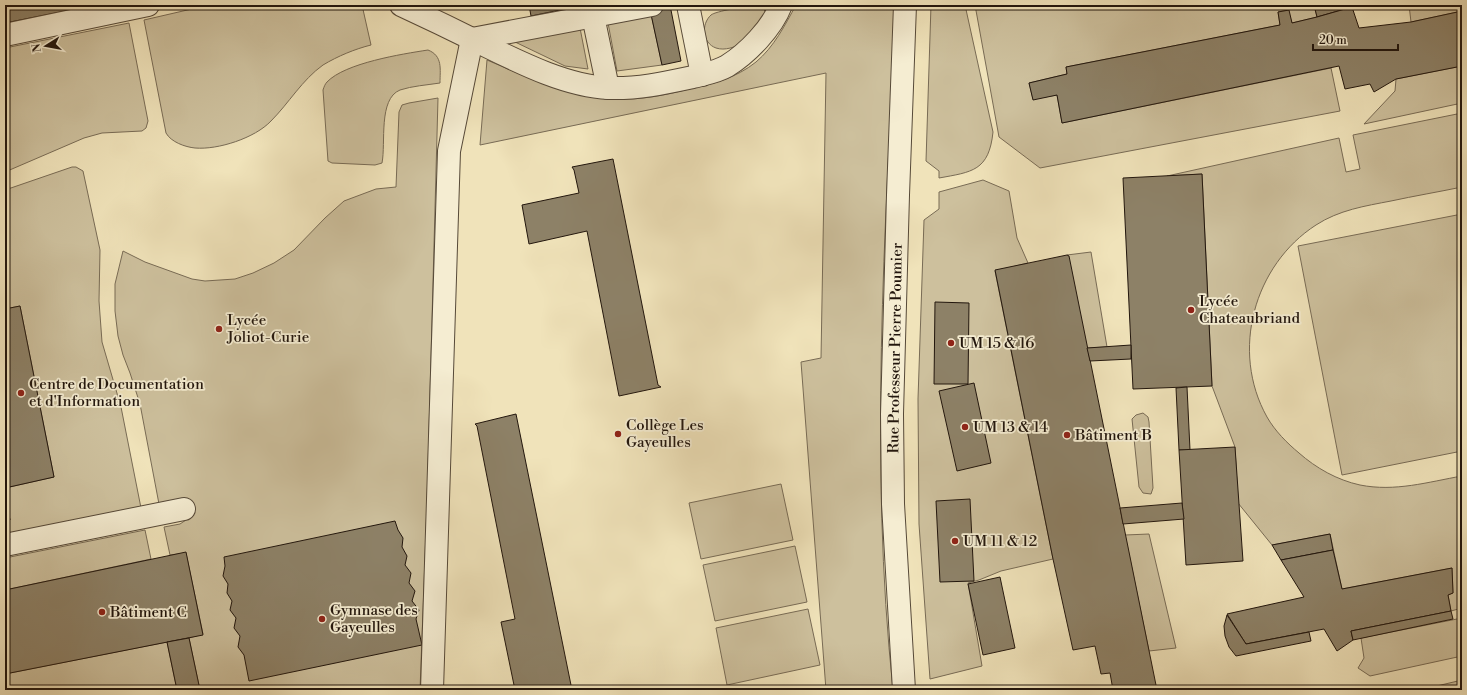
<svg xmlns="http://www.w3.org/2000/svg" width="1467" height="695" viewBox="0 0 1467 695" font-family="'Libre Bodoni',serif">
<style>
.green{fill:#cdc09d;stroke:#786b55}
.building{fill:#8d8167;stroke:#22160d}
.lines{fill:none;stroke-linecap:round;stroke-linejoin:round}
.minor-casing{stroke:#564938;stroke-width:24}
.minor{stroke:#f5edd2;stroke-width:22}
.poi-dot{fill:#8f2418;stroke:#f5edd2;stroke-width:1.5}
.labels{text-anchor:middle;stroke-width:3.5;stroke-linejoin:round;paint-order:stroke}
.poi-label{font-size:15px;fill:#22160d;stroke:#f5edd2;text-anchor:start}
.street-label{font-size:15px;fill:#22160d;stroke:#f5edd2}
</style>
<rect width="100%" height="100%" fill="#f0e3ba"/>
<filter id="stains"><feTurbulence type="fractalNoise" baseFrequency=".005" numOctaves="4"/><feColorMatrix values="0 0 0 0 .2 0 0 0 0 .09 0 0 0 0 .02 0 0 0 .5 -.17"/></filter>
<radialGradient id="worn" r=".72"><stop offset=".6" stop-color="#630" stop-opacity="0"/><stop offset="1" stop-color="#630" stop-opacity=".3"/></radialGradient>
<g class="green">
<path d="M 209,5 L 362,5 L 371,45 C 355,49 338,56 323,65 C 302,80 289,103 271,121 C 255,138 218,150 195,148 C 185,147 171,142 166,133 L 144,20 Z"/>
<path d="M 753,5 L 763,7 L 766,14 C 760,22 750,38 743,43 C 735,47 725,51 716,48 C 702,43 701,24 711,15 C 716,11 744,7 753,5 Z"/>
<path d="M 796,5 L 896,5 C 885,233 869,462 893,690 L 826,690 L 801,362 L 821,358 L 826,73 L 480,145 L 487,60 C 529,78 571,97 617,99 C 641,100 666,95 689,89 C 713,84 736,78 756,62 C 774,47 785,25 796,5 Z"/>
<path d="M 931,5 L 965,5 L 993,132 C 989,171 972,172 939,178 L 939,171 L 926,161 Z"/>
<path d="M 975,5 L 1314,5 L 1317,17 L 1292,23 L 1288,10 L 1278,12 L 1280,25 L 1066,67 L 1067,74 L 1029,83 L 1033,99 L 1057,95 L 1062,123 L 1331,68 L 1340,111 L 1040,168 L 999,137 Z"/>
<path d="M 1409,5 L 1462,5 L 1462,11 L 1411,22 Z"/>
<path d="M 651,14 L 662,65 L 617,71 L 608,23 Z"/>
<path d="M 129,23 L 148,121 L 146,128 L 142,131 L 102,133 L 84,138 L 5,172 L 5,48 Z"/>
<path d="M 580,28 L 588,69 L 565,66 L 513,41 Z"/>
<path d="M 428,50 C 443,56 440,69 440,83 C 427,85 412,86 400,90 C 378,99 386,143 382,163 L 375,165 L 332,163 L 328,161 L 323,90 C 324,87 325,84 327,82 C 345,63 402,54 428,50 Z"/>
<path d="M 1462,66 L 1462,103 L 1364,124 L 1395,91 L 1396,79 Z"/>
<path d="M 438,98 L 427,505 L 420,690 L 200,690 L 189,638 L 203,634 L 186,553 L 170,555 L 164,527 L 180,524 L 189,518 L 159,504 L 140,404 L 130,373 L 123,355 L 118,336 L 115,311 L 115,284 L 123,251 L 145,262 L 192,279 L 205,281 L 235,279 L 253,273 L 274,263 L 294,250 L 325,218 L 344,201 L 376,189 L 396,187 L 399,112 L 402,105 L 409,103 Z"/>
<path d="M 1462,113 L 1462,187 C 1438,192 1414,196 1391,201 C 1365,206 1339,210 1316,225 C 1254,265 1230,351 1267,417 C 1275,431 1287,443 1299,453 C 1316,468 1337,480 1360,485 C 1395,492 1428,482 1462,476 L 1462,608 L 1451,611 L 1448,595 L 1453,593 L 1452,568 L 1342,589 L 1330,534 L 1272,545 L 1238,503 L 1235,447 L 1212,386 L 1202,174 L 1167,176 L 1339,138 L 1346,172 L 1360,169 L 1353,135 Z"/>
<path d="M 72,167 L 76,167 L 83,171 L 100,250 L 99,301 L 102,342 L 121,407 L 141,508 L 5,536 L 7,505 L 5,505 L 5,488 L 54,477 L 20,306 L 5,309 L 5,190 Z"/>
<path d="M 983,180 L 1009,191 L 1017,238 L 1028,263 L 995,271 L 1053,559 L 1001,571 L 979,580 L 968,583 L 982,666 L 930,679 L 919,524 L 918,399 L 924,220 L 939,209 L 939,192 Z"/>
<path d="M 1462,214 L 1462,451 L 1342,475 L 1298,246 Z"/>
<path d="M 1091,252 L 1107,347 L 1087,348 L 1067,255 Z"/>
<path d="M 1143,413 L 1148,417 L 1149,422 L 1153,488 L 1151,494 L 1143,493 L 1139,487 L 1132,419 L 1136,415 Z"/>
<path d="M 781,484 L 793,540 L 701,559 L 689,503 Z"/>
<path d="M 145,530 L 151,559 L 5,590 L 5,558 Z"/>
<path d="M 1149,534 L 1176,648 L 1149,651 L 1125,535 Z"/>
<path d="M 795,546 L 807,602 L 715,621 L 703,565 Z"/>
<path d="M 808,609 L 820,665 L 727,685 L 716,628 Z"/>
<path d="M 1462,618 L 1462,656 L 1370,676 L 1358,668 L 1364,658 L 1361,638 Z"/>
<path d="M 167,642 L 177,690 L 5,690 L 5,674 Z"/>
<path d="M 1462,680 L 1462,690 L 1420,690 Z"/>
</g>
<g class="building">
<path d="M 5,5 L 96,5 L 5,23 Z"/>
<path d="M 529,5 L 584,5 L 531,16 Z"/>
<path d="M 649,5 L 670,5 L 681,61 L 662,65 Z"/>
<path d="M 1314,5 L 1344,5 L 1345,9 L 1317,17 Z"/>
<path d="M 1352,7 L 1359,28 L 1411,22 L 1462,11 L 1462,66 L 1396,79 L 1374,92 L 1370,84 L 1345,89 L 1339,66 L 1062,123 L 1057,95 L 1033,100 L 1029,83 L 1067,74 L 1066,67 L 1280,25 L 1278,12 L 1289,10 L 1292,23 L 1317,17 Z"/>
<path d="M 613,159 L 658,385 L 661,387 L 619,396 L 587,231 L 529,244 L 522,205 L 579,193 L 574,170 L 572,167 Z"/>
<path d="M 1202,174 L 1212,386 L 1133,389 L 1123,178 Z"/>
<path d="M 1067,255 L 1069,256 L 1157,690 L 1113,690 L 1110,673 L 1101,674 L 1095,646 L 1073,650 L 1053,559 L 995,270 Z"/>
<path d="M 935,302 L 969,303 L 968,384 L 934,384 Z"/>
<path d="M 20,306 L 54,477 L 5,488 L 5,309 Z"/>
<path d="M 1131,345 L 1131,359 L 1090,361 L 1087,348 Z"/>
<path d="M 974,383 L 991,463 L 957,471 L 939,391 Z"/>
<path d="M 1187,387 L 1190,450 L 1179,450 L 1176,388 Z"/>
<path d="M 516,414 L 572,690 L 515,690 L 501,622 L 515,619 L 477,426 L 475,424 Z"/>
<path d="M 1235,447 L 1243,561 L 1186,565 L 1179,450 Z"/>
<path d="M 970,499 L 974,581 L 940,582 L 936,501 Z"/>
<path d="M 1182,503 L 1184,519 L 1123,524 L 1120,508 Z"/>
<path d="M 5,505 L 7,505 L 10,520 L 5,521 Z"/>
<path d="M 395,521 L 398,530 L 403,538 L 402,547 L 407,556 L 405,565 L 411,573 L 409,583 L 415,591 L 412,601 L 419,610 L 416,619 L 422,645 L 249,681 L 244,655 L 238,647 L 240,636 L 234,628 L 236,618 L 230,610 L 232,601 L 227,593 L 228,584 L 223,576 L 225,566 L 224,557 Z"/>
<path d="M 1330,534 L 1333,550 L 1281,560 L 1272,545 Z"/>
<path d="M 1333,550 L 1342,589 L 1452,568 L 1453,593 L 1448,595 L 1451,611 L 1351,631 L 1353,640 L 1337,651 L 1324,629 L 1246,644 L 1227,614 L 1304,597 L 1281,560 Z"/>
<path d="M 186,552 L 203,635 L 5,674 L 5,590 Z"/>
<path d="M 1000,577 L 1015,648 L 983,655 L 968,584 Z"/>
<path d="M 1451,611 L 1453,619 L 1353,640 L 1351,631 Z"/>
<path d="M 1227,615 L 1246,644 L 1309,632 L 1311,641 L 1236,656 L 1229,647 L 1225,636 L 1224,626 Z"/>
<path d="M 189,638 L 200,690 L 177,690 L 167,642 Z"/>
</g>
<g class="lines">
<g class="minor-casing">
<g id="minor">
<path d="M 401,5 C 427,17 452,29 478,42 C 517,61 565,86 609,88 C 638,89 665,83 693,77 C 704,74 717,72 727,66 C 748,53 772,28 781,5"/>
<path d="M 688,5 L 702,75"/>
<path d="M 593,16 L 608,88"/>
<path d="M 5,35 L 148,5"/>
<path d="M 472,39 L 652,5"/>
<path d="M 5,545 L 184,509"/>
<path d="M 432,690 L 449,151 L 472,39"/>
<path d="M 904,690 L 893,504 L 892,414 L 898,195 L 905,5"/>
</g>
</g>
<use href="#minor" class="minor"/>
</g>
<g class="poi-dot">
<circle cx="1191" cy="310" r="4"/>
<circle cx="219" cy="329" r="4"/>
<circle cx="951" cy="343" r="4"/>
<circle cx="21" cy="393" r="4"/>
<circle cx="965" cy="427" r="4"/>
<circle cx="618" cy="434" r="4"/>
<circle cx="1067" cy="435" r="4"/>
<circle cx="955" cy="541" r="4"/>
<circle cx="102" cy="612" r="4"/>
<circle cx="322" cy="619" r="4"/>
</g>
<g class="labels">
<g class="poi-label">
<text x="1199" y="306">Lycée<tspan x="1199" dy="17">Chateaubriand</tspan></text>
<text x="227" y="325">Lycée<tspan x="227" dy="17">Joliot-Curie</tspan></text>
<text x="959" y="348">UM 15 &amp; 16</text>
<text x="29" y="389">Centre de Documentation<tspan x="29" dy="17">et d'Information</tspan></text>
<text x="626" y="430">Collège Les<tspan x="626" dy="17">Gayeulles</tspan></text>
<text x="973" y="432">UM 13 &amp; 14</text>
<text x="1075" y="440">Bâtiment B</text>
<text x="963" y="546">UM 11 &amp; 12</text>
<text x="330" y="615">Gymnase des<tspan x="330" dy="17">Gayeulles</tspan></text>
<text x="110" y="617">Bâtiment C</text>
</g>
<g class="street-label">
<text transform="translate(895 348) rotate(-89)" y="5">Rue Professeur Pierre Poumier</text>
</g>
</g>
<rect width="1467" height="695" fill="none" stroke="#f0e3ba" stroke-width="20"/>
<rect x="6" y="6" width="1455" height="683" fill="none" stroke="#22160d" stroke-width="2"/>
<rect x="10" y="10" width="1447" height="675" fill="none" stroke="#22160d"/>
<g transform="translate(46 46) rotate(259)" stroke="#f5edd2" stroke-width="3" paint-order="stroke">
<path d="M0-3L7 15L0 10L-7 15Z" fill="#22160d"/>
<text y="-6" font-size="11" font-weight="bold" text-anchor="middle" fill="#22160d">N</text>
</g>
<path d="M1313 44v6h85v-6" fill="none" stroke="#22160d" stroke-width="2"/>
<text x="1319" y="44" font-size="12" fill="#22160d" stroke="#f5edd2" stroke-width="3" paint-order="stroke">20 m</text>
<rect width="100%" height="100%" filter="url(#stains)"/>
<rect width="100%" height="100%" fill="url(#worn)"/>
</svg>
